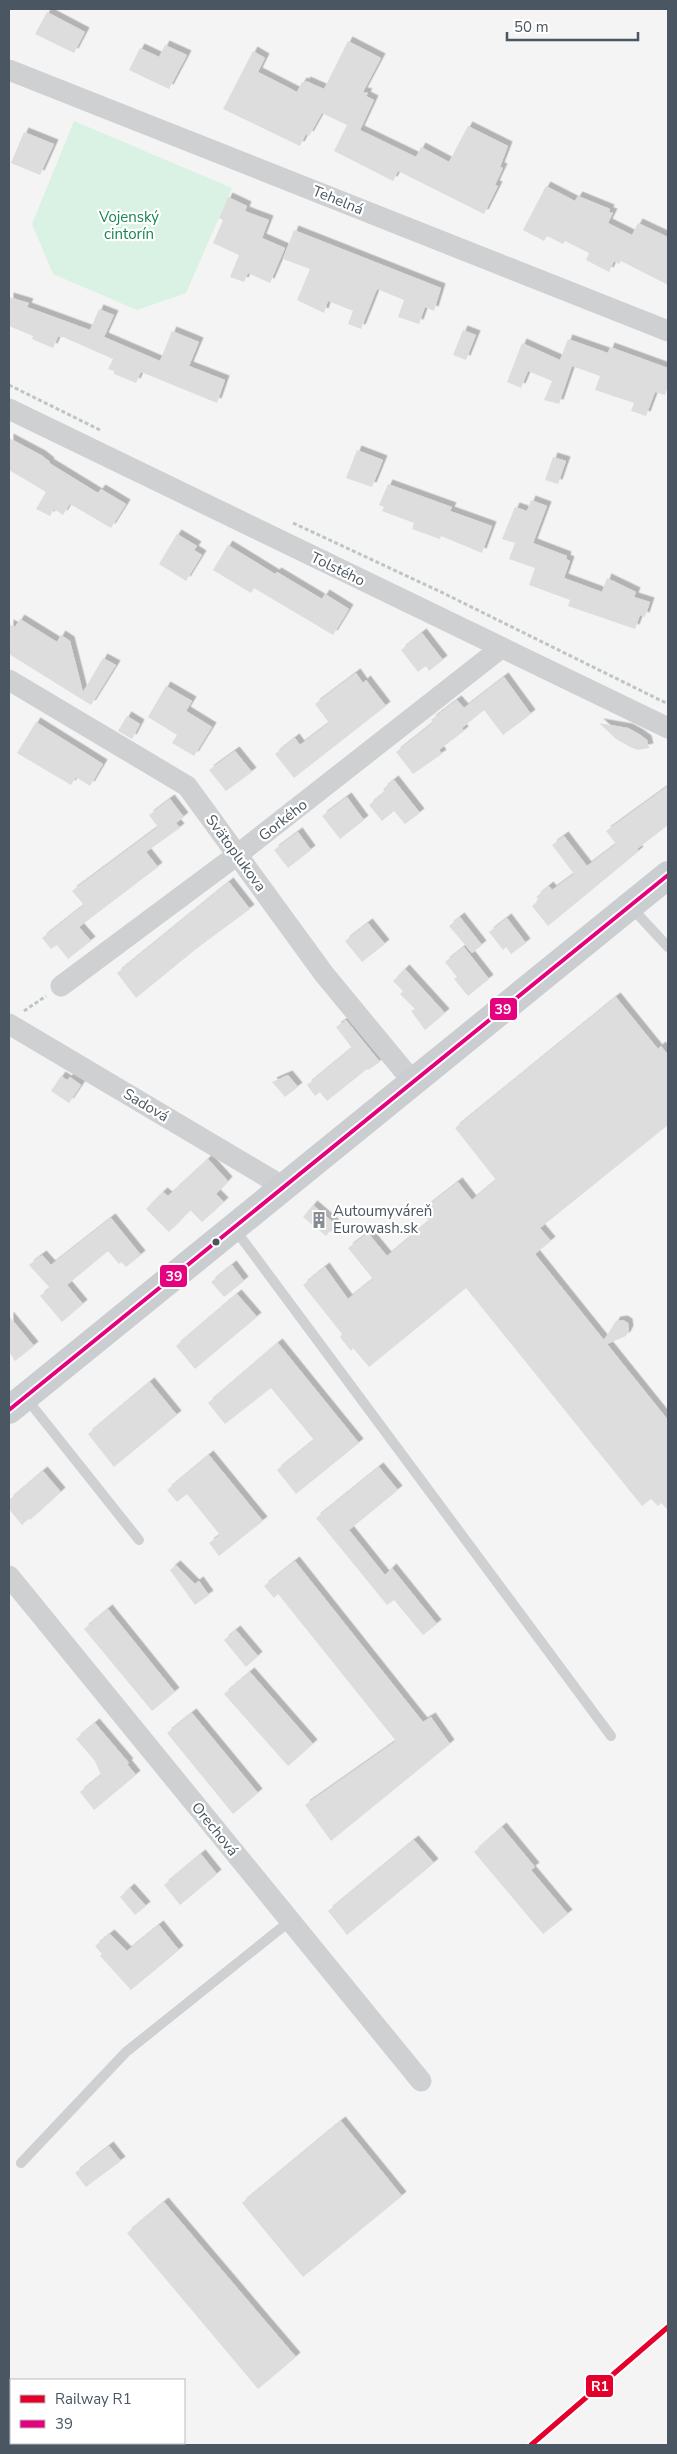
<svg xmlns="http://www.w3.org/2000/svg" width="677" height="2454" viewBox="0 0 677 2454" font-family="'Nunito Sans',sans-serif">
<style>
.green{fill:#d9f2e3}
.building{fill:#ddddde;filter:url(#shadow)}
.lines{fill:none;stroke-linecap:round;stroke-linejoin:round}
.path{stroke:#bcc7c4;stroke-width:3;stroke-dasharray:4 2.5;stroke-linecap:butt}
.service{stroke:#ced0d2;stroke-width:10}
.minor{stroke:#ced0d2;stroke-width:21}
.primary{stroke:#caced1;stroke-width:28}
.bus-1-casing{stroke:#fff;stroke-width:8}
.bus-1{stroke:#e5007d;stroke-width:4}
.rail-1-casing{stroke:#fff;stroke-width:9}
.rail-1{stroke:#e4002b;stroke-width:5}
.bus-dot{fill:#4a5661;stroke:#fff;stroke-width:2}
.labels{text-anchor:middle;stroke-width:4.5;stroke-linejoin:round;paint-order:stroke}
.street-label{font-size:15px;fill:#4a5661;stroke:#fff}
.park-label{font-size:15px;fill:#17864f;stroke:#fff}
.poi-label{font-size:15px;fill:#4a5661;stroke:#fff;text-anchor:start}
.line-badge{stroke:#fff;stroke-width:2}
.badge-label{font-size:14px;text-anchor:middle;font-weight:bold;fill:#fff}
</style>
<defs>
<filter id="shadow"><feDropShadow dx="4.5" dy="-4.5" stdDeviation="0" flood-color="#0004"/></filter>
</defs>
<rect width="100%" height="100%" fill="#f4f4f4"/>
<path class="green" d="M 74,121 L 232,188 L 186,293 L 137,310 L 53,274 L 32,224 Z"/>
<g class="building">
<path d="M 47,12 L 85,32 L 74,53 L 35,34 Z"/>
<path d="M 348,41 L 381,58 L 363,92 L 368,93 L 366,96 L 374,100 L 360,130 L 416,157 L 421,147 L 449,162 L 468,126 L 508,146 L 500,167 L 503,168 L 495,185 L 498,186 L 484,214 L 398,171 L 393,181 L 334,151 L 347,125 L 322,113 L 309,136 L 306,134 L 300,146 L 223,109 L 253,51 L 265,58 L 258,72 L 297,92 L 302,82 L 305,83 L 306,81 L 324,89 Z"/>
<path d="M 165,45 L 187,55 L 169,89 L 129,70 L 140,48 L 159,57 Z"/>
<path d="M 24,132 L 54,144 L 40,175 L 11,163 Z"/>
<path d="M 546,186 L 575,201 L 578,196 L 610,209 L 609,212 L 613,213 L 608,223 L 632,235 L 638,223 L 668,237 L 668,285 L 621,261 L 619,264 L 614,261 L 609,272 L 586,260 L 589,253 L 565,241 L 563,244 L 547,236 L 544,241 L 523,230 Z"/>
<path d="M 228,197 L 247,206 L 245,211 L 269,220 L 262,238 L 285,248 L 270,283 L 248,273 L 244,282 L 230,277 L 239,255 L 213,243 L 223,220 L 219,218 Z"/>
<path d="M 294,230 L 441,288 L 434,311 L 425,307 L 419,324 L 398,317 L 404,300 L 377,289 L 361,329 L 348,324 L 353,311 L 328,301 L 324,313 L 297,300 L 310,269 L 283,259 Z"/>
<path d="M 9,297 L 29,303 L 27,307 L 90,330 L 99,309 L 114,315 L 104,337 L 160,361 L 172,331 L 199,342 L 189,366 L 225,380 L 217,403 L 141,372 L 136,383 L 114,374 L 114,371 L 108,369 L 113,359 L 63,337 L 58,337 L 53,348 L 32,339 L 33,336 L 9,326 Z"/>
<path d="M 463,330 L 476,335 L 466,360 L 453,355 Z"/>
<path d="M 568,339 L 608,353 L 610,347 L 668,368 L 668,386 L 665,395 L 655,392 L 646,416 L 631,411 L 634,403 L 595,390 L 600,376 L 572,366 L 559,404 L 544,400 L 552,381 L 528,371 L 521,388 L 507,382 L 522,343 L 560,360 Z"/>
<path d="M 9,438 L 41,455 L 50,462 L 49,463 L 98,493 L 101,489 L 126,504 L 111,528 L 70,504 L 63,515 L 54,509 L 50,516 L 36,509 L 46,492 L 9,470 Z"/>
<path d="M 357,450 L 383,460 L 372,487 L 346,478 Z"/>
<path d="M 553,457 L 566,461 L 558,484 L 545,480 Z"/>
<path d="M 388,484 L 452,507 L 450,511 L 492,526 L 482,553 L 441,536 L 440,539 L 412,529 L 414,523 L 382,511 L 384,507 L 379,505 Z"/>
<path d="M 531,500 L 547,506 L 533,543 L 567,556 L 566,559 L 570,561 L 564,578 L 602,592 L 607,578 L 636,592 L 634,597 L 650,602 L 645,617 L 640,615 L 635,629 L 568,606 L 570,600 L 529,585 L 535,568 L 509,559 L 515,543 L 502,539 L 515,507 L 527,511 Z"/>
<path d="M 177,534 L 197,546 L 194,550 L 202,555 L 186,581 L 159,564 Z"/>
<path d="M 228,545 L 275,574 L 277,572 L 322,599 L 325,594 L 349,609 L 333,635 L 254,588 L 251,593 L 213,570 Z"/>
<path d="M 20,619 L 57,642 L 61,635 L 70,641 L 83,692 L 103,658 L 116,665 L 91,705 L 9,654 L 9,624 L 15,627 Z"/>
<path d="M 422,633 L 443,660 L 429,671 L 426,666 L 418,672 L 401,650 Z"/>
<path d="M 356,673 L 363,683 L 366,680 L 386,706 L 294,778 L 275,754 L 295,738 L 300,745 L 329,723 L 315,704 Z"/>
<path d="M 504,677 L 531,714 L 503,735 L 484,710 L 462,728 L 464,731 L 439,750 L 442,754 L 413,774 L 396,752 L 434,722 L 431,720 L 457,700 L 464,708 Z"/>
<path d="M 166,686 L 192,701 L 186,711 L 212,727 L 194,756 L 172,743 L 177,735 L 148,717 Z"/>
<path d="M 127,716 L 140,724 L 132,739 L 118,731 Z"/>
<path d="M 36,722 L 103,764 L 90,786 L 76,777 L 71,785 L 17,753 Z"/>
<path d="M 599,723 L 628,728 L 639,734 L 647,740 L 649,748 L 638,750 L 630,747 L 616,739 Z"/>
<path d="M 235,751 L 252,772 L 226,791 L 209,770 Z"/>
<path d="M 394,780 L 420,813 L 405,824 L 394,811 L 382,821 L 369,805 L 385,792 L 383,789 Z"/>
<path d="M 668,786 L 668,825 L 637,849 L 639,851 L 548,926 L 532,906 L 539,900 L 536,897 L 549,886 L 552,890 L 574,874 L 552,845 L 564,836 L 587,866 L 616,844 L 606,831 Z"/>
<path d="M 347,797 L 364,820 L 340,839 L 322,816 Z"/>
<path d="M 170,799 L 184,817 L 176,823 L 180,828 L 146,852 L 158,867 L 79,927 L 91,941 L 68,959 L 57,945 L 51,949 L 42,938 L 84,905 L 72,891 L 158,827 L 149,815 Z"/>
<path d="M 298,832 L 311,850 L 288,868 L 274,850 Z"/>
<path d="M 229,882 L 250,909 L 196,949 L 136,998 L 117,973 Z"/>
<path d="M 460,917 L 482,945 L 472,953 L 449,926 Z"/>
<path d="M 507,918 L 526,943 L 511,954 L 506,947 L 503,950 L 489,932 Z"/>
<path d="M 368,923 L 385,944 L 362,962 L 345,941 Z"/>
<path d="M 464,947 L 489,979 L 468,996 L 454,979 L 457,977 L 445,962 Z"/>
<path d="M 405,969 L 445,1013 L 425,1030 L 411,1011 L 415,1009 L 400,994 L 403,991 L 393,981 Z"/>
<path d="M 616,997 L 658,1049 L 661,1046 L 668,1055 L 668,1125 L 540,1228 L 551,1241 L 535,1254 L 604,1340 L 616,1321 L 623,1320 L 628,1323 L 629,1330 L 626,1336 L 607,1344 L 668,1420 L 668,1510 L 661,1503 L 658,1506 L 651,1499 L 642,1506 L 466,1288 L 369,1367 L 353,1348 L 351,1351 L 340,1337 L 342,1334 L 303,1285 L 325,1267 L 348,1299 L 373,1279 L 348,1248 L 368,1233 L 387,1256 L 429,1221 L 421,1211 L 458,1182 L 472,1200 L 496,1180 L 455,1128 Z"/>
<path d="M 346,1020 L 380,1062 L 368,1070 L 367,1069 L 327,1101 L 320,1092 L 315,1096 L 307,1085 L 352,1048 L 336,1027 Z"/>
<path d="M 288,1075 L 298,1087 L 285,1097 L 272,1082 Z"/>
<path d="M 61,1076 L 67,1080 L 70,1077 L 81,1085 L 69,1103 L 51,1091 Z"/>
<path d="M 208,1159 L 228,1181 L 216,1194 L 224,1202 L 202,1222 L 190,1210 L 169,1232 L 146,1209 L 163,1192 L 168,1196 Z"/>
<path d="M 313,1205 L 335,1224 L 326,1236 L 303,1217 Z"/>
<path d="M 111,1218 L 141,1255 L 126,1267 L 121,1262 L 119,1264 L 108,1251 L 67,1285 L 83,1304 L 62,1322 L 40,1296 L 50,1288 L 29,1265 L 42,1255 L 51,1265 Z"/>
<path d="M 232,1265 L 244,1281 L 224,1297 L 211,1282 Z"/>
<path d="M 237,1294 L 257,1317 L 195,1369 L 176,1346 Z"/>
<path d="M 9,1316 L 34,1346 L 15,1361 L 9,1352 Z"/>
<path d="M 278,1343 L 359,1443 L 296,1494 L 277,1470 L 314,1440 L 271,1388 L 225,1424 L 208,1403 Z"/>
<path d="M 150,1382 L 177,1415 L 114,1467 L 88,1434 Z"/>
<path d="M 209,1455 L 263,1521 L 219,1556 L 209,1543 L 220,1535 L 187,1494 L 177,1502 L 167,1490 Z"/>
<path d="M 379,1467 L 398,1490 L 349,1530 L 385,1575 L 392,1568 L 437,1624 L 423,1635 L 394,1600 L 387,1605 L 316,1518 Z"/>
<path d="M 43,1471 L 61,1492 L 30,1520 L 29,1518 L 22,1525 L 9,1509 L 9,1500 Z"/>
<path d="M 295,1561 L 423,1722 L 431,1717 L 450,1744 L 331,1841 L 305,1805 L 396,1741 L 278,1594 L 274,1598 L 264,1586 Z"/>
<path d="M 176,1565 L 195,1584 L 199,1581 L 209,1595 L 195,1605 L 170,1570 Z"/>
<path d="M 108,1609 L 175,1692 L 152,1711 L 84,1629 Z"/>
<path d="M 236,1630 L 258,1656 L 246,1667 L 224,1640 Z"/>
<path d="M 250,1672 L 313,1744 L 288,1766 L 224,1694 Z"/>
<path d="M 192,1713 L 258,1793 L 233,1814 L 167,1733 Z"/>
<path d="M 95,1723 L 129,1763 L 127,1764 L 136,1775 L 94,1810 L 80,1792 L 101,1775 L 95,1761 L 76,1739 Z"/>
<path d="M 502,1827 L 535,1867 L 531,1870 L 568,1914 L 543,1934 L 474,1852 Z"/>
<path d="M 414,1840 L 434,1863 L 347,1935 L 328,1911 Z"/>
<path d="M 201,1854 L 217,1874 L 180,1905 L 164,1885 Z"/>
<path d="M 130,1888 L 146,1906 L 135,1915 L 120,1897 Z"/>
<path d="M 159,1925 L 179,1950 L 131,1990 L 100,1956 L 102,1954 L 95,1946 L 110,1934 L 127,1951 Z"/>
<path d="M 341,2121 L 402,2196 L 303,2277 L 242,2203 Z"/>
<path d="M 109,2146 L 121,2161 L 86,2187 L 75,2173 Z"/>
<path d="M 164,2202 L 296,2357 L 258,2389 L 127,2233 Z"/>
</g>
<g class="lines">
<g class="path">
<path d="M 9,385 L 100,430"/>
<path d="M 293,523 L 439,591 L 668,704"/>
<path d="M 24,1011 L 46,996"/>
</g>
<g class="service">
<path d="M 631,907 L 668,947"/>
<path d="M 234,1228 L 611,1736"/>
<path d="M 26,1398 L 139,1540"/>
<path d="M 21,2163 L 126,2052 L 290,1921"/>
</g>
<g class="minor">
<path d="M 9,70 L 668,331"/>
<path d="M 9,409 L 668,728"/>
<path d="M 9,680 L 187,786 L 324,974 L 414,1083"/>
<path d="M 61,986 L 237,855 L 501,648"/>
<path d="M 9,1024 L 284,1187"/>
<path d="M 9,1576 L 421,2081"/>
</g>
<path class="primary" d="M 9,1410 L 668,875"/>
<g class="bus-1-casing">
<path id="bus-1" d="M 9,1410 L 668,875"/>
</g>
<use href="#bus-1" class="bus-1"/>
<g class="rail-1-casing">
<path id="rail-1" d="M 531,2445 L 668,2327"/>
</g>
<use href="#rail-1" class="rail-1"/>
</g>
<defs>
<g id="building-bare" transform="scale(1.35)"><path d="M-4-6H4V6H1V3H-1V6H-4ZM-2.5-4.3h1.7v1.8h-1.7ZM.8-4.3h1.7v1.8H.8ZM-2.5-1h1.7V.8h-1.7ZM.8-1h1.7V.8H.8Z" fill="#868d94" stroke="#fff" stroke-width="2.5" paint-order="stroke"/></g>
</defs>
<g fill-rule="evenodd">
<use href="#building-bare" x="319" y="1220"/>
</g>
<circle class="bus-dot" cx="216" cy="1242" r="4.5"/>
<g class="labels">
<g class="street-label">
<text transform="translate(338 200) rotate(22)" y="5">Tehelná</text>
<text transform="translate(338 569) rotate(26)" y="5">Tolstého</text>
<text transform="translate(283 820) rotate(-38)" y="5">Gorkého</text>
<text transform="translate(236 853) rotate(54)" y="5">Svätoplukova</text>
<text transform="translate(146 1105) rotate(31)" y="5">Sadová</text>
<text transform="translate(215 1829) rotate(51)" y="5">Orechová</text>
</g>
<g class="park-label">
<text x="129" y="222">Vojenský<tspan x="129" dy="17">cintorín</tspan></text>
</g>
<g class="poi-label">
<text x="333" y="1216">Autoumyváreň<tspan x="333" dy="17">Eurowash.sk</tspan></text>
</g>
</g>
<g class="line-badge">
<rect x="489" y="997" width="29" height="24" rx="5" fill="#e5007d"/>
<rect x="159" y="1264" width="29" height="24" rx="5" fill="#e5007d"/>
<rect x="585" y="2374" width="29" height="24" rx="5" fill="#e4002b"/>
</g>
<g class="badge-label">
<text x="503" y="1014">39</text>
<text x="174" y="1281">39</text>
<text x="600" y="2391">R1</text>
</g>
<rect width="677" height="2454" fill="none" stroke="#4a5661" stroke-width="20"/>
<rect x="10" y="2379" width="175" height="65" fill="#ffffff" stroke="#b7bbc0"/>
<rect x="20" y="2395" width="25" height="8" fill="#e4002b" stroke="#b7bbc0"/>
<text x="55" y="2404" font-size="15" fill="#4a5661">Railway R1</text>
<rect x="20" y="2420" width="25" height="8" fill="#e5007d" stroke="#b7bbc0"/>
<text x="55" y="2429" font-size="15" fill="#4a5661">39</text>
<path d="M507 32v8h131v-8" fill="none" stroke="#4a5661" stroke-width="2.5"/>
<text x="514" y="32" font-size="15" fill="#4a5661" stroke="#ffffff" stroke-width="4" paint-order="stroke">50 m</text>
</svg>
